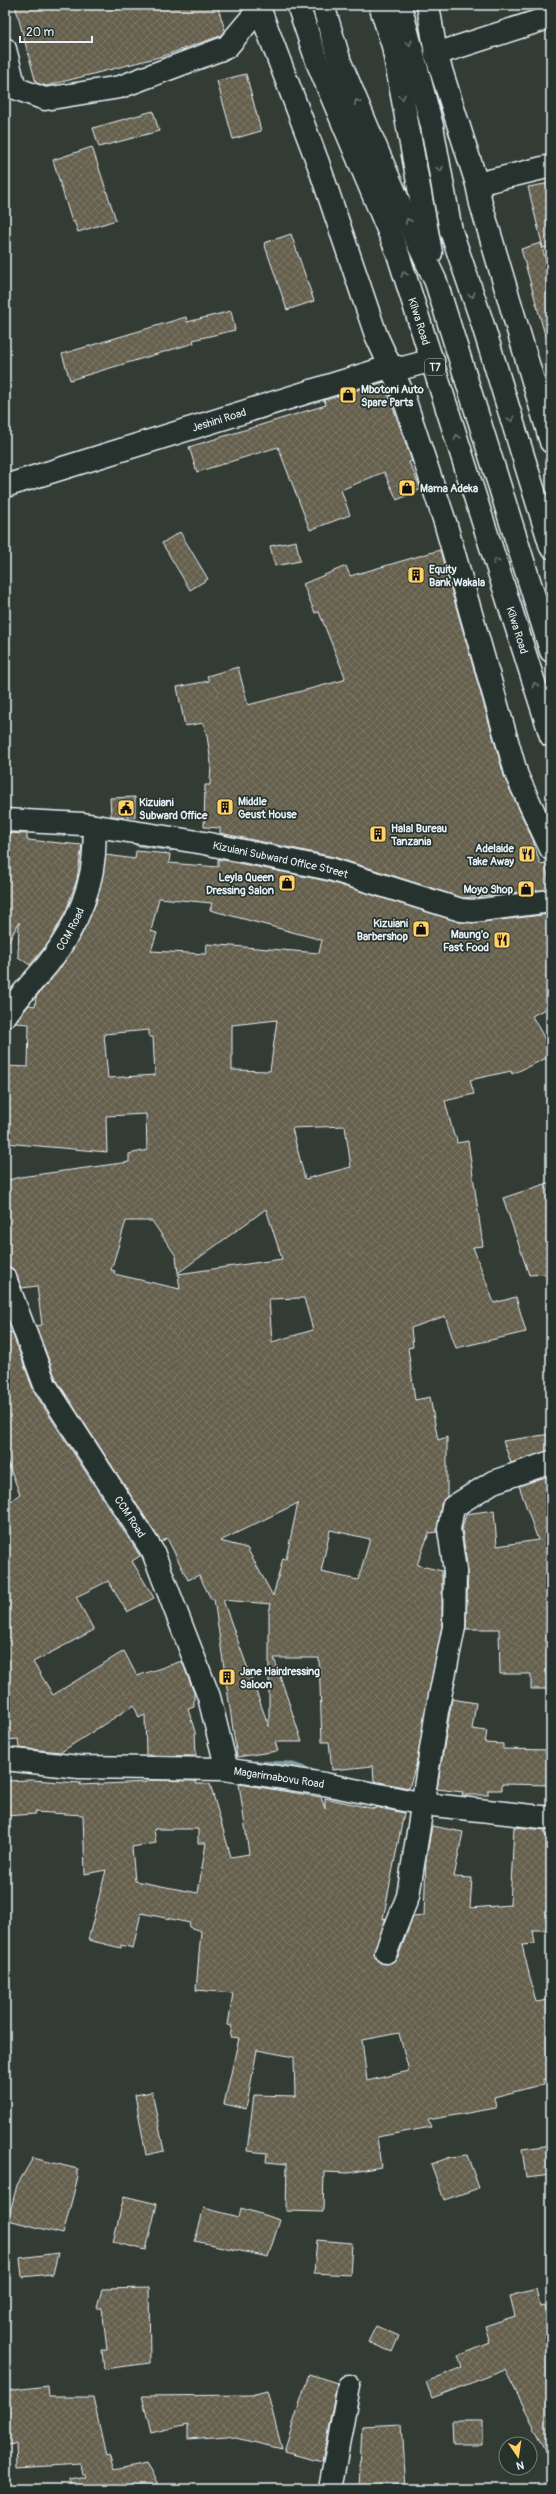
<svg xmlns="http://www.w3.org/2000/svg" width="556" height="2494" viewBox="0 0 556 2494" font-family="Pangolin,sans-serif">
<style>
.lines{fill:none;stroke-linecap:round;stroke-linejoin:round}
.stream{stroke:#869ea4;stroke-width:7}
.building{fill:url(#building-cross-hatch);stroke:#e8f1f8;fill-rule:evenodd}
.minor-casing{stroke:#e8f1f8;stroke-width:25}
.highway-casing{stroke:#e8f1f8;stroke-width:25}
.minor{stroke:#26332d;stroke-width:22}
.highway{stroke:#26332d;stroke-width:22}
.oneway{stroke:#6a7674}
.labels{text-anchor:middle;stroke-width:3.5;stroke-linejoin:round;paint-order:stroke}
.shield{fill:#26332d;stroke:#aeb8bb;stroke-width:1}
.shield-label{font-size:10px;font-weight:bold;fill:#e8f1f8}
.street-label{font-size:11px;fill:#e8f1f8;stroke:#26332d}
.poi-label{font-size:11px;font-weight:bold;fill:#e8f1f8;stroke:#26332d;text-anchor:start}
</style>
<defs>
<pattern id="building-cross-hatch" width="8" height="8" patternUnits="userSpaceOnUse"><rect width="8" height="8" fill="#655f4e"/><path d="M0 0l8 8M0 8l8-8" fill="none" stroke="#7b7668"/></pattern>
</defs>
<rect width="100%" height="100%" fill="#333c34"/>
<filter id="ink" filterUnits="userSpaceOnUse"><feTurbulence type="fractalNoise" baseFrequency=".025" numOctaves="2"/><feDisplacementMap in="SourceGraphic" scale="8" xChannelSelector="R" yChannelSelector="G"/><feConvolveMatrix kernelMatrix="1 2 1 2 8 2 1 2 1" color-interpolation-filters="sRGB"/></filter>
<g filter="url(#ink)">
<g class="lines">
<g class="stream">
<path d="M 138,843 L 171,848"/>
<path d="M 257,1764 L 290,1765 L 314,1773"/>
</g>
</g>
<g class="building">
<path d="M 15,5 L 217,5 L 225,30 L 220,36 L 163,56 L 46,86 L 36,83 Z"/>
<path d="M 246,74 L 261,131 L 233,139 L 217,81 Z"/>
<path d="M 153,111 L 159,131 L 99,147 L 93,128 Z"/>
<path d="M 92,147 L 116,220 L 78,232 L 74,221 L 72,222 L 53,160 Z"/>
<path d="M 551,183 L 551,247 L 543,248 L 528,187 Z"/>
<path d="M 291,234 L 314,301 L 287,310 L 264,243 Z"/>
<path d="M 541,243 L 551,280 L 551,334 L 545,335 L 521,249 Z"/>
<path d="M 231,311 L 235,330 L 193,340 L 194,343 L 70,380 L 62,354 L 186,317 L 187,322 Z"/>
<path d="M 384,382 L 412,461 L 409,462 L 421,489 L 397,500 L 384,472 L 341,490 L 350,515 L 310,530 L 278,447 L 197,472 L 189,447 L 326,405 L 324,400 Z"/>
<path d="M 180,532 L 208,579 L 190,590 L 162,543 Z"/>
<path d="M 296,541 L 300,561 L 275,566 L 270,546 Z"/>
<path d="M 440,550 L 505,779 L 533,840 L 540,864 L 545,863 L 551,889 L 463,898 L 334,857 L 220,833 L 220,828 L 204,827 L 205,785 L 210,785 L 211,763 L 207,736 L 203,723 L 185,726 L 177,687 L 209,681 L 207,676 L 238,667 L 248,705 L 344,680 L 345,677 L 319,612 L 315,613 L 303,584 L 346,566 L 350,576 Z"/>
<path d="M 135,797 L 135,817 L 111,816 L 110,798 Z"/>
<path d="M 5,833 L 27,834 L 27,840 L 82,845 L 77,879 L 66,911 L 49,942 L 30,965 L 18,957 L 19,922 L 5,949 Z"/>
<path d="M 136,851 L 170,854 L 169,863 L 218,867 L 218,859 L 327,881 L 460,922 L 475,923 L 551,914 L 551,1006 L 532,1016 L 551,1050 L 551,1056 L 512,1074 L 511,1071 L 470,1080 L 474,1094 L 445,1101 L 454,1136 L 456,1136 L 457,1143 L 468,1141 L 483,1246 L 473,1247 L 494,1303 L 516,1297 L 526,1332 L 456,1348 L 445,1316 L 411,1328 L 413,1347 L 408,1348 L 415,1400 L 430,1397 L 438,1440 L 447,1437 L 447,1496 L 441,1505 L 437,1532 L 429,1533 L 417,1565 L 442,1571 L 442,1626 L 416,1765 L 409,1788 L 374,1781 L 373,1766 L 332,1770 L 329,1742 L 322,1742 L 319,1658 L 274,1658 L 302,1742 L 275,1742 L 278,1751 L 237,1757 L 214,1599 L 211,1599 L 199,1575 L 188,1580 L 167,1538 L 161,1542 L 56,1379 L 36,1326 L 42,1325 L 37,1286 L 22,1288 L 13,1269 L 5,1266 L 5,1181 L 20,1177 L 129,1162 L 129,1154 L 147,1150 L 146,1114 L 106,1116 L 107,1152 L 5,1143 L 5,1066 L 28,1067 L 29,1024 L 15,1023 L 29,1005 L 35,1006 L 36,997 L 58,971 L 80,938 L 96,903 L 106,855 L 135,859 ZM 159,898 L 212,903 L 210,910 L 322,940 L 319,953 L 207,944 L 206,954 L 151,951 L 157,933 L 151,931 ZM 277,1020 L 270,1071 L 232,1070 L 232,1025 ZM 149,1030 L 149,1037 L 153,1037 L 155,1075 L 108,1078 L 104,1034 ZM 345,1126 L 351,1167 L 305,1179 L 292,1128 ZM 266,1209 L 282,1259 L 178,1274 L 180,1289 L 114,1274 L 115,1271 L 111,1270 L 126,1221 L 152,1221 L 176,1256 L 178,1273 ZM 304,1298 L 313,1330 L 272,1342 L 269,1299 ZM 298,1503 L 286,1559 L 283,1558 L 273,1596 L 247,1548 L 220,1541 ZM 330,1530 L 370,1539 L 358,1580 L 321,1572 ZM 223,1600 L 271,1604 L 269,1612 L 269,1727 Z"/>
<path d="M 551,1182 L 551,1260 L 547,1262 L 547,1274 L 529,1275 L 503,1198 Z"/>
<path d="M 12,1332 L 34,1392 L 140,1556 L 132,1561 L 154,1598 L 127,1612 L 108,1581 L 76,1597 L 94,1630 L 33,1662 L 53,1695 L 124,1651 L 137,1676 L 182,1661 L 194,1693 L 194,1707 L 188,1709 L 195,1732 L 196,1756 L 146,1755 L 145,1715 L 139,1718 L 134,1705 L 61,1752 L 19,1748 L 18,1739 L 5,1740 L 5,1505 L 20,1494 L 5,1456 L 5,1333 Z"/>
<path d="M 551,1434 L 551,1450 L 511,1463 L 503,1441 Z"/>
<path d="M 551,1475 L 551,1689 L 531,1689 L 531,1674 L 500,1674 L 499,1629 L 466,1629 L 468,1571 L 462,1529 L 466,1514 L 494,1510 L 497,1546 L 538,1540 L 519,1486 Z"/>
<path d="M 452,1699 L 476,1703 L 472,1729 L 487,1731 L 485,1743 L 503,1744 L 503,1749 L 551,1750 L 551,1785 L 502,1784 L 502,1790 L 488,1790 L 488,1795 L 462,1795 L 463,1792 L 437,1789 Z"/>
<path d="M 31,1780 L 81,1783 L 80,1785 L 147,1782 L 147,1780 L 196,1781 L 196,1784 L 210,1784 L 231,1857 L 249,1854 L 239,1784 L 321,1797 L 325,1809 L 325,1798 L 375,1809 L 375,1807 L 404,1813 L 383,1919 L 386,1918 L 374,1953 L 377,1960 L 387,1964 L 398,1957 L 413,1917 L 424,1916 L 426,1859 L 432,1826 L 463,1832 L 454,1877 L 472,1878 L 470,1908 L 510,1905 L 514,1827 L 545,1830 L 545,1836 L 551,1836 L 551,1930 L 533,1930 L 535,1944 L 522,1945 L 536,2002 L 548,2000 L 549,2009 L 551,2009 L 551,2078 L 543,2080 L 544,2084 L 494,2097 L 496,2108 L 428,2120 L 431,2127 L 377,2137 L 381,2167 L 349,2173 L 324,2172 L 323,2212 L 286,2211 L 287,2164 L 266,2162 L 267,2153 L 247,2151 L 254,2095 L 295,2096 L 294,2057 L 257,2050 L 246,2109 L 224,2104 L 239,2038 L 230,2037 L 232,2026 L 228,2025 L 233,1993 L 196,1990 L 201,1931 L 189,1927 L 190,1923 L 141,1913 L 133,1948 L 121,1945 L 121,1948 L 88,1940 L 106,1870 L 85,1874 L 83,1815 L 35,1812 L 35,1814 L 5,1816 L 5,1781 ZM 154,1829 L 198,1829 L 198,1843 L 206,1843 L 198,1893 L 135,1881 L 132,1847 L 156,1843 ZM 399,2033 L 409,2071 L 367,2081 L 362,2040 Z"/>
<path d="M 152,2092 L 164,2151 L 146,2155 L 135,2095 Z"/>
<path d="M 551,2145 L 551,2175 L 526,2178 L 522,2149 Z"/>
<path d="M 467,2155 L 479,2188 L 444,2200 L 431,2164 L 451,2157 Z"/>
<path d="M 33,2158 L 78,2169 L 78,2177 L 63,2234 L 8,2220 L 17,2185 Z"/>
<path d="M 124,2196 L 157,2204 L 146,2250 L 113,2242 Z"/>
<path d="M 204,2208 L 239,2217 L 241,2208 L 280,2220 L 268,2257 L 195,2241 Z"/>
<path d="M 317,2240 L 352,2243 L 350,2275 L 314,2273 Z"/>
<path d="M 58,2253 L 53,2274 L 22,2277 L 20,2258 Z"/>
<path d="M 149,2288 L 150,2363 L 104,2369 L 102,2350 L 107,2350 L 102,2308 L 97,2308 L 102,2289 Z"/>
<path d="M 536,2289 L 540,2307 L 545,2306 L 551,2331 L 551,2460 L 505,2370 L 432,2398 L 426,2382 L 462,2367 L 458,2356 L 490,2343 L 485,2326 L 515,2316 L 510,2296 Z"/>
<path d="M 376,2326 L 399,2336 L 392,2352 L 368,2342 Z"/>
<path d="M 309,2374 L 337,2383 L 322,2462 L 284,2452 Z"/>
<path d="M 47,2386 L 48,2397 L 93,2397 L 106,2456 L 109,2455 L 114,2471 L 146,2464 L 161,2489 L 71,2489 L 70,2480 L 87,2477 L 86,2474 L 83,2474 L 81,2464 L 17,2468 L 16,2444 L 5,2445 L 5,2391 Z"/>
<path d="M 267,2391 L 282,2449 L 227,2436 L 188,2439 L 188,2424 L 151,2433 L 142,2396 L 251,2395 Z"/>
<path d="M 452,2421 L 483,2421 L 483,2444 L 453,2444 Z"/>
<path d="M 402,2424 L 406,2489 L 359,2489 L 362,2426 Z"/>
</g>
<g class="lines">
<g class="minor-casing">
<g id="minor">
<path d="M 258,5 L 318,163 L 376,335 L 402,392 L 445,522 L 517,776 L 551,849"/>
<path d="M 323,5 L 340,62 L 401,207 L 436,282 L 551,651"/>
<path d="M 380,5 L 393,46 L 431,253"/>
<path d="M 428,5 L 436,54 L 477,184 L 481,204 L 551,442"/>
<path d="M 5,49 L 15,88 L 45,99 L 120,87 L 227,47 L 259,9"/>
<path d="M 436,54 L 551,17"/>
<path d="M 477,184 L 551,166"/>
<path id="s1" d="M 5,486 L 392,366 L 403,368 L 433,360"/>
<path id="s2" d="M 5,820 L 83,824 L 204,843 L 330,869 L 461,910 L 473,911 L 551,901"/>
<path id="s3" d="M 5,1016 C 18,997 34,981 48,964 C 79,924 98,877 94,826"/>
<path id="s4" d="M 5,1278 L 45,1385 L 153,1552 L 209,1697 L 225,1762 L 224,1769"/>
<path id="s5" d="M 5,1759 L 79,1767 L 224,1769 L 324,1784 L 424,1804 L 551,1818"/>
<path d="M 386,1952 L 408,1896 L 437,1711 L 454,1627 L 455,1571 L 449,1529 L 453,1507 L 493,1482 L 551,1462"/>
<path d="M 330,2489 L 349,2386"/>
</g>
</g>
<g class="highway-casing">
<g id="highway">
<path id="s6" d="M 298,5 L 318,64 L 397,251 L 551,736"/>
<path d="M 400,5 L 432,126 L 451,231 L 481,319 L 551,547"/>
</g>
</g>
<use href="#minor" class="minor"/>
<use href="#highway" class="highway"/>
</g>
<defs><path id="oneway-chevron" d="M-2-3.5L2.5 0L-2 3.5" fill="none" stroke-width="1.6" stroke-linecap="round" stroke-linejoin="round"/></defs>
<g class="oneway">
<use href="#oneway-chevron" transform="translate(409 43) rotate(75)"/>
<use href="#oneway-chevron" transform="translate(402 97) rotate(79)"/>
<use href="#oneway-chevron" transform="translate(357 102) rotate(-113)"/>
<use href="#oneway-chevron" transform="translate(440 169) rotate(80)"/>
<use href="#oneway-chevron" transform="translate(408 221) rotate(-115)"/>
<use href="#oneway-chevron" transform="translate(404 274) rotate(-108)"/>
<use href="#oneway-chevron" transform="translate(472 295) rotate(71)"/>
<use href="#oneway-chevron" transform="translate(511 419) rotate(73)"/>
<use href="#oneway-chevron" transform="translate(457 437) rotate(-107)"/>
<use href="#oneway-chevron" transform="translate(496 561) rotate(-107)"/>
<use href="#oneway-chevron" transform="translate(535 685) rotate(-107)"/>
</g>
</g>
<defs>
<g id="shop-square" transform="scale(0.9)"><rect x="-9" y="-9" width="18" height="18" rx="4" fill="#ffd166" stroke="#26332d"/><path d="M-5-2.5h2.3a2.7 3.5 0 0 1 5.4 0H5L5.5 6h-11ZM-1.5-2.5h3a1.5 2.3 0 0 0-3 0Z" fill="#111"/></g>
<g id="building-square" transform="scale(0.9)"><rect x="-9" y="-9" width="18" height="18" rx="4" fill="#ffd166" stroke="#26332d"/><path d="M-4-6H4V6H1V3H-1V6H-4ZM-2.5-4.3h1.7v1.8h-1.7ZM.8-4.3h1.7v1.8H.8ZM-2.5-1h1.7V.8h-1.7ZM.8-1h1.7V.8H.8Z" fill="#111"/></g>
<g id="civic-square" transform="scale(0.9)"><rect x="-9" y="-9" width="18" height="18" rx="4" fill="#ffd166" stroke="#26332d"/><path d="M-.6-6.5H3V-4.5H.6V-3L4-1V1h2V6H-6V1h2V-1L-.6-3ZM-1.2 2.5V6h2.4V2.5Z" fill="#111"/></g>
<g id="restaurant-square" transform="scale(0.9)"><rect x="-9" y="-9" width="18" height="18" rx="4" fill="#ffd166" stroke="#26332d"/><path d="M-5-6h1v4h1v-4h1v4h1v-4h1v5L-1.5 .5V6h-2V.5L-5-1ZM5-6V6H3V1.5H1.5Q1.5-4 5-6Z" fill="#111"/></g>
</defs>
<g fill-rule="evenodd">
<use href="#shop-square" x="348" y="395"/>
<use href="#shop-square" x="407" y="488"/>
<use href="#building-square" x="416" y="575"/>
<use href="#building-square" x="225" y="807"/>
<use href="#civic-square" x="126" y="808"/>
<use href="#building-square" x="378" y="834"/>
<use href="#restaurant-square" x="527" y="854"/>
<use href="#shop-square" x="287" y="883"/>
<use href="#shop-square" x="526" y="889"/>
<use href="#shop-square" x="421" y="929"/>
<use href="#restaurant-square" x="502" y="940"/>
<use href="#building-square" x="227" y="1677"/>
</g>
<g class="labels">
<rect class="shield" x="425" y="359" width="20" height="16" rx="3"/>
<g class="shield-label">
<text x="435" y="371">T7</text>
</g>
<g class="street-label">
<text dy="4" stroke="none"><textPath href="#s6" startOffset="339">Kilwa Road</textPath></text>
<text dy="4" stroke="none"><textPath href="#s1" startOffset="224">Jeshini Road</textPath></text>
<text dy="4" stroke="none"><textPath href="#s6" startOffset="663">Kilwa Road</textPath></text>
<text dy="4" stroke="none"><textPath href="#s2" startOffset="279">Kizuiani Subward Office Street</textPath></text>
<text dy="4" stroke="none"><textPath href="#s3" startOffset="109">CCM Road</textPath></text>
<text dy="4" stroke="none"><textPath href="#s4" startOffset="271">CCM Road</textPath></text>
<text dy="4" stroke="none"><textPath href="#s5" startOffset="275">Magarimabovu Road</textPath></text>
</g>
<g class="poi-label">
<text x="361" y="393">Mbotoni Auto<tspan x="361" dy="13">Spare Parts</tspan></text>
<text x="420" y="492">Mama Adeka</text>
<text x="429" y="573">Equity<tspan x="429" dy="13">Bank Wakala</tspan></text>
<text x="238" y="805">Middle<tspan x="238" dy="13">Geust House</tspan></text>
<text x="139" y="806">Kizuiani<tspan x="139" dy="13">Subward Office</tspan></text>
<text x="391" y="832">Halal Bureau<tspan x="391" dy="13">Tanzania</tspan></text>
<text x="514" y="852" text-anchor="end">Adelaide<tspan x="514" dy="13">Take Away</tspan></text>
<text x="274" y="881" text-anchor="end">Leyla Queen<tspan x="274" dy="13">Dressing Salon</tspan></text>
<text x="513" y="893" text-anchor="end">Moyo Shop</text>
<text x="408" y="927" text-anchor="end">Kizuiani<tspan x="408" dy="13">Barbershop</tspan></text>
<text x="489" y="938" text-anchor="end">Maung'o<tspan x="489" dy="13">Fast Food</tspan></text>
<text x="240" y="1675">Jane Hairdressing<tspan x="240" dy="13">Saloon</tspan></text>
</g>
</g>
<rect width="556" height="2494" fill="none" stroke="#26332d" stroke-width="20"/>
<rect x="10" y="10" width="536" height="2474" fill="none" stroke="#e8f1f8" stroke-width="1.5" filter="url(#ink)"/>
<g transform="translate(518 2456) rotate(167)"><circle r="19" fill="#26332d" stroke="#747f7e"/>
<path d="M0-3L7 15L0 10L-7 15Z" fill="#ffd166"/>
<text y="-6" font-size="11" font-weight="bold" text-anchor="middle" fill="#e8f1f8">N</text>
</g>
<path d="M20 36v6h72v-6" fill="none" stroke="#e8f1f8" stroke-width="2"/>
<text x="26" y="36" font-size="12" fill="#e8f1f8" stroke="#26332d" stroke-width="3" paint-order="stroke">20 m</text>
</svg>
